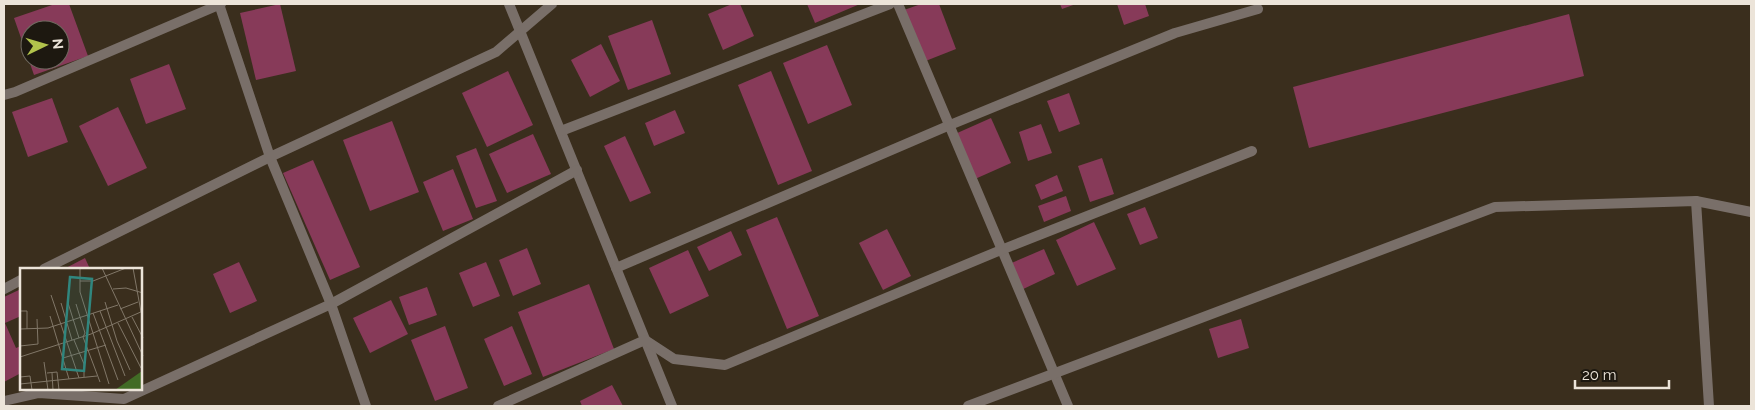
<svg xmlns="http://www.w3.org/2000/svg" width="1755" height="410" viewBox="0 0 1755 410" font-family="Raleway,sans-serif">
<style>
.building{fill:#873a59;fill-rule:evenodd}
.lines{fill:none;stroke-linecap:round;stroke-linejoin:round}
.street{stroke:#796f69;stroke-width:10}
.inset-road{fill:none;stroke:#817768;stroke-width:1}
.view{fill:#30867e;fill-opacity:0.15;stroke:#30867e;stroke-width:2.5}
.inset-edge{fill:none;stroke:#ece4d9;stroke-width:2.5}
</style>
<rect width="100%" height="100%" fill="#3a2e1d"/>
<g class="building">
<path d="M 55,4 L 69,4 L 88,56 L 34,75 L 14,18 ZM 30,30 L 60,30 L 60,60 L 30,60 Z"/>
<path d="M 280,4 L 296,71 L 256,80 L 240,13 Z"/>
<path d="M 732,4 L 740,4 L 754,36 L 723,50 L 708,14 Z"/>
<path d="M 807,4 L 860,4 L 815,23 Z"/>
<path d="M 921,4 L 939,4 L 956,49 L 923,62 L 904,10 Z"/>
<path d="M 1060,4 L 1076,4 L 1062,9 Z"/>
<path d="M 1117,4 L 1145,4 L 1149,16 L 1124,25 Z"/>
<path d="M 1569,14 L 1584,76 L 1309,148 L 1293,87 Z"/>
<path d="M 652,20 L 671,74 L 628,90 L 608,36 Z"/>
<path d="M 601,44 L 620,81 L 590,97 L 571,60 Z"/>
<path d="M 827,45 L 852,105 L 808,124 L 783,63 Z"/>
<path d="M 169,64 L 186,109 L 146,124 L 130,79 Z"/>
<path d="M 508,71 L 533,125 L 487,147 L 462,93 Z"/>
<path d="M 771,71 L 812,171 L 778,185 L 738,85 Z"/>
<path d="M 1069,93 L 1080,124 L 1059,132 L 1047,101 Z"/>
<path d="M 52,98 L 68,142 L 28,157 L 12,112 Z"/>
<path d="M 118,107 L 147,168 L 108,186 L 79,126 Z"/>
<path d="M 675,110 L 685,133 L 654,146 L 645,123 Z"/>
<path d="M 991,118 L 1011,163 L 975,179 L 955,134 Z"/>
<path d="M 392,121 L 419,192 L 370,211 L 343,140 Z"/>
<path d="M 1041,124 L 1052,153 L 1028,161 L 1019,132 Z"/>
<path d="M 533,134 L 551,174 L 507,193 L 489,154 Z"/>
<path d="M 625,136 L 651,193 L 630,202 L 604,146 Z"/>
<path d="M 476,148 L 497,201 L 476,208 L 456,156 Z"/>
<path d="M 1102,158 L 1114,194 L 1090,202 L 1078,166 Z"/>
<path d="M 313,160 L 360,267 L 330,280 L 283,173 Z"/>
<path d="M 453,169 L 473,219 L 443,231 L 423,182 Z"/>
<path d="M 1057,175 L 1063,191 L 1041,200 L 1035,185 Z"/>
<path d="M 1066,196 L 1071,211 L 1044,222 L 1038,206 Z"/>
<path d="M 1145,207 L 1158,238 L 1140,245 L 1127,214 Z"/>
<path d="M 777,217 L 819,316 L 787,329 L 746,230 Z"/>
<path d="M 1094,222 L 1116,269 L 1077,286 L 1056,240 Z"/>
<path d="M 887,229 L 911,276 L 883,290 L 859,243 Z"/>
<path d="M 731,231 L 742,255 L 709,271 L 697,247 Z"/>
<path d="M 527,248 L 541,284 L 513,296 L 499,260 Z"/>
<path d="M 1044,249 L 1055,274 L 1019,291 L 1007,265 Z"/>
<path d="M 688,250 L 709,296 L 670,314 L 649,268 Z"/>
<path d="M 85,258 L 90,269 L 64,269 Z"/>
<path d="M 239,262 L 257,301 L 230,313 L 213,274 Z"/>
<path d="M 486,262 L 500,296 L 473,307 L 459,273 Z"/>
<path d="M 589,284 L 614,349 L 543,377 L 518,312 Z"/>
<path d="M 427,287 L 437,315 L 409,325 L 399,297 Z"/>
<path d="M 21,289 L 21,316 L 5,323 L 16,348 L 21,346 L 21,373 L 4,382 L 4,297 Z"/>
<path d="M 391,300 L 408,334 L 370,353 L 353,318 Z"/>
<path d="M 1241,319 L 1249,348 L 1218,358 L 1209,329 Z"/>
<path d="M 445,326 L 468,388 L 435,401 L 411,340 Z"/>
<path d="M 512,326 L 532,374 L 504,386 L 484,339 Z"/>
<path d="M 612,385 L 623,406 L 582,406 L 580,401 Z"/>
</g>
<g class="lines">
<g class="street">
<path d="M 219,4 L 270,157 L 331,304 L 366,406"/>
<path d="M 509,4 L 672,406"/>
<path d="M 898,4 L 1068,406"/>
<path d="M 4,95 L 15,92 L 221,4"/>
<path d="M 561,131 L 890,4"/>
<path d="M 1696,201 L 1709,406"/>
<path d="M 616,268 L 950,125 L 1175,33 L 1258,9"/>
<path d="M 44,269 L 270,157 L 496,52 L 552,4"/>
<path d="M 4,289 L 21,280"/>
<path d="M 4,401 L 39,393 L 124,399 L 331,304 L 577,170"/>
<path d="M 498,406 L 645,340 L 674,359 L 725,365 L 1001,250 L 1252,151"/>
<path d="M 968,406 L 1495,207 L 1696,201 L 1751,212"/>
</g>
</g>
<g transform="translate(20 268)">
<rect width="122" height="122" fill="#3a2e1d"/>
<path d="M 122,103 L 122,122 L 95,122 Z" fill="#416b25"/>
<path class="inset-road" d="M 60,0 L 60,24 L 89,116M 82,0 L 123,88M 113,0 L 121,44M 60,13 L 73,13 L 106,0M 93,21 L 106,20 L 123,25M 31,27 L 59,110M 85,34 L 97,73 L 110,102M 41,35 L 52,72M 48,35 L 59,70M 56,36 L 65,65 L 63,69 L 80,114M 100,41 L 118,34M 0,43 L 7,43 L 7,61M 80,43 L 105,108M 73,45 L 98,112M 30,48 L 49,111M 112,49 L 123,70M 98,55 L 121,100M 0,61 L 28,60 L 98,37M 54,72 L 64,96 L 64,109M 0,78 L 18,76 L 17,51M 0,89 L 71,66 L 123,43M 43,90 L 86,77M 24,94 L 28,122M 27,105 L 37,104 L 39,122M 32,105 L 33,122M 0,109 L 10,108 L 12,122M 0,116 L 77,108"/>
<path class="view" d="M 50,9 L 72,11 L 64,103 L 42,101 Z"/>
<rect width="122" height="122" class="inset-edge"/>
</g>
<rect width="1755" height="410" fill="none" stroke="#ece4d9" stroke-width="10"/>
<g transform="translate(45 45) rotate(85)"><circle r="24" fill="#1d1810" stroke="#706a60"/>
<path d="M0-4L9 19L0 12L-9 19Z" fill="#b2c34c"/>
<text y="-8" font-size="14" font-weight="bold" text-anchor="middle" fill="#ece4d9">N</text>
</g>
<path d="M1575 380v8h94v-8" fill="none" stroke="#ece4d9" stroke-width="2.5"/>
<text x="1582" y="380" font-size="15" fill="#ece4d9" stroke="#1d1810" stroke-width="4" paint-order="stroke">20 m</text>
</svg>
